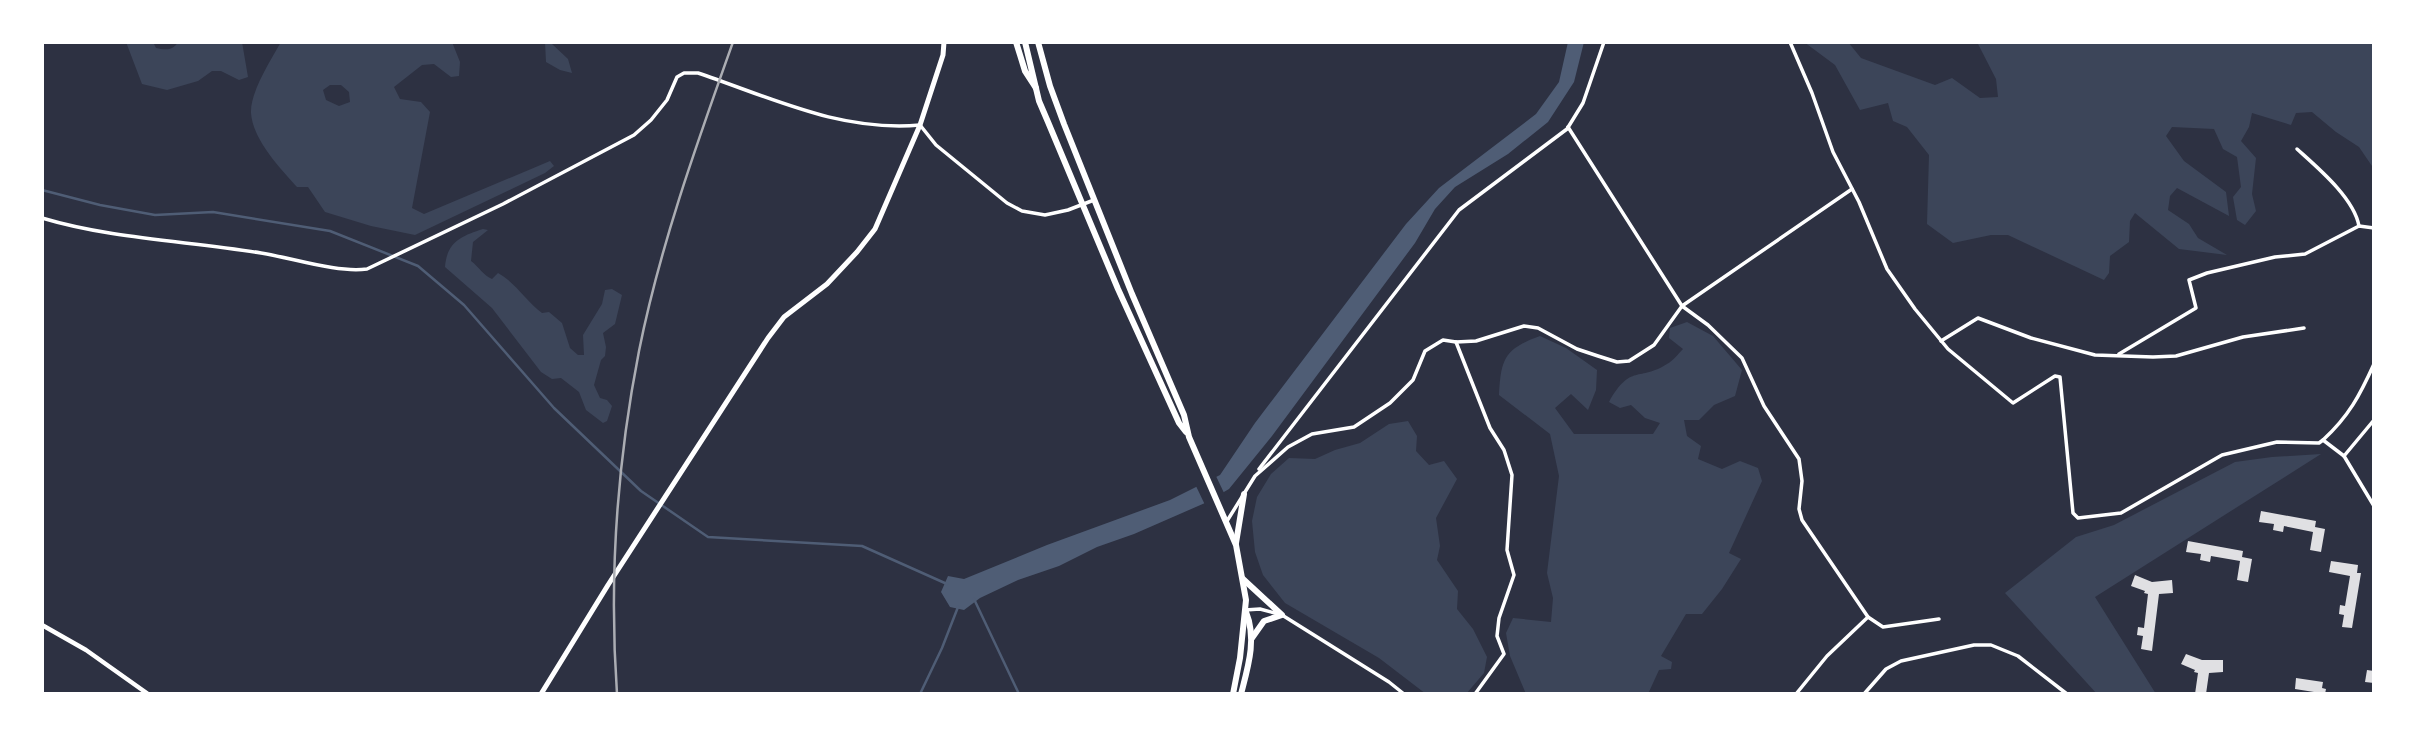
<svg xmlns="http://www.w3.org/2000/svg" width="2416" height="736" viewBox="0 0 2416 736" font-family="Signika,sans-serif">
<style>
.green{fill:#3c4559;fill-rule:evenodd}
.water{fill:#4f5d75}
.pier{fill:#2d3142}
.lines{fill:none;stroke-linecap:round;stroke-linejoin:round}
.stream{stroke:#4f5d75;stroke-width:2.5}
.building{fill:#e0e0e3}
.minor{stroke:#fff;stroke-width:3.5}
.tertiary{stroke:#fff;stroke-width:4.5}
.secondary{stroke:#fff;stroke-width:5}
.primary{stroke:#fff;stroke-width:6}
.trunk{stroke:#fff;stroke-width:6}
.rail{stroke:#abadb3;stroke-width:2.5}
</style>
<rect width="100%" height="100%" fill="#2d3142"/>
<g class="green">
<path d="M 126,42 L 153,42 L 156,48 C 165,50 173,51 178,42 L 242,42 L 248,77 L 239,80 L 221,71 L 212,71 L 198,81 L 167,90 L 142,84 Z"/>
<path d="M 281,42 L 452,42 L 460,62 L 459,76 L 451,77 L 434,64 L 422,65 L 394,87 L 400,99 L 421,102 L 430,112 L 412,208 L 424,214 L 550,161 L 554,166 L 545,173 L 415,235 L 371,226 L 325,212 L 308,187 L 297,187 C 280,168 253,140 251,113 C 250,92 271,60 281,42 ZM 330,85 L 341,85 L 349,92 L 350,102 L 339,106 L 326,100 L 323,90 Z"/>
<path d="M 545,42 L 552,42 L 552,44 L 568,59 L 572,73 L 560,70 L 546,62 Z"/>
<path d="M 1804,42 L 1848,42 L 1861,58 L 1935,85 L 1952,78 L 1980,98 L 1998,97 L 1996,79 L 1977,42 L 2374,42 L 2374,169 L 2359,147 L 2336,132 L 2312,112 L 2296,113 L 2291,125 L 2252,113 L 2249,127 L 2241,141 L 2256,158 L 2252,194 L 2256,211 L 2245,225 L 2237,220 L 2233,197 L 2241,187 L 2237,157 L 2223,149 L 2214,129 L 2172,127 L 2166,136 L 2184,161 L 2226,192 L 2229,216 L 2177,188 L 2170,196 L 2168,210 L 2189,224 L 2198,238 L 2227,255 L 2179,249 L 2135,213 L 2130,221 L 2129,242 L 2110,256 L 2109,273 L 2104,280 L 2008,235 L 1991,235 L 1953,243 L 1927,224 L 1929,155 L 1907,127 L 1893,121 L 1888,103 L 1860,110 L 1835,65 Z"/>
<path d="M 483,229 L 488,230 L 473,242 L 471,261 C 479,267 484,276 492,279 L 498,273 C 516,283 526,301 542,313 L 549,312 L 562,323 L 570,348 L 578,355 L 584,355 L 583,335 L 602,304 L 605,290 L 612,289 L 622,295 L 615,324 L 603,333 L 606,347 L 605,356 L 601,360 L 594,385 L 600,398 L 607,400 L 612,406 L 607,421 L 603,423 L 586,410 L 579,392 L 561,378 L 552,379 L 541,372 L 492,308 L 445,267 C 447,242 461,236 483,229 Z"/>
<path d="M 1687,322 L 1713,336 L 1742,370 L 1735,396 L 1714,405 L 1699,420 L 1684,420 L 1687,436 L 1701,446 L 1698,459 L 1722,469 L 1740,461 L 1758,468 L 1762,481 L 1729,553 L 1741,559 L 1722,589 L 1702,614 L 1686,614 L 1661,656 L 1672,662 L 1671,669 L 1659,670 L 1648,694 L 1526,694 L 1510,656 L 1506,633 L 1513,618 L 1551,622 L 1553,598 L 1547,573 L 1559,476 L 1550,434 L 1499,395 C 1501,359 1504,349 1540,336 L 1566,348 L 1597,370 L 1596,390 L 1588,410 L 1571,394 L 1555,408 L 1574,434 L 1653,434 L 1660,423 L 1645,418 L 1631,405 L 1620,408 L 1609,402 C 1631,363 1639,382 1667,364 C 1673,361 1678,354 1683,349 L 1669,338 L 1670,328 Z"/>
<path d="M 1408,421 L 1417,436 L 1416,451 L 1429,465 L 1444,461 L 1457,479 L 1436,518 L 1440,546 L 1437,560 L 1458,591 L 1457,609 L 1473,629 L 1487,657 L 1484,673 L 1466,694 L 1426,694 L 1379,658 L 1285,603 L 1263,575 L 1255,552 L 1252,521 L 1257,497 L 1271,474 L 1289,458 L 1315,459 L 1335,450 L 1360,443 L 1389,424 Z"/>
<path d="M 2321,454 L 2095,597 L 2156,694 L 2097,694 L 2005,593 L 2076,537 L 2114,525 L 2235,462 L 2272,457 Z"/>
</g>
<path class="water" d="M 1568,42 L 1584,42 L 1574,82 L 1548,122 L 1508,154 L 1455,187 L 1435,209 L 1415,243 L 1272,436 L 1229,489 L 1205,503 L 1134,534 L 1097,547 L 1059,566 L 1018,580 L 980,598 L 964,610 L 950,607 L 941,592 L 948,576 L 964,579 L 1047,545 L 1170,500 L 1220,475 L 1255,423 L 1406,224 L 1439,188 L 1536,114 L 1559,82 Z"/>
<path class="pier" d="M 1215,474 L 1225,495 L 1206,507 L 1195,484 Z"/>
<g class="lines">
<g class="stream">
<path d="M 42,190 L 100,205 L 155,215 L 213,212 L 330,231 L 418,266 L 464,305 L 554,408 L 641,491 L 708,537 L 862,546 L 947,584"/>
<path d="M 974,599 L 1019,694"/>
<path d="M 920,694 L 942,648 L 958,607"/>
</g>
</g>
<g class="building">
<path d="M 2261,511 L 2316,521 L 2315,527 L 2325,529 L 2321,552 L 2310,550 L 2313,532 L 2284,526 L 2283,532 L 2273,530 L 2274,524 L 2259,522 Z"/>
<path d="M 2188,541 L 2243,551 L 2242,557 L 2252,559 L 2248,582 L 2237,580 L 2240,561 L 2211,556 L 2210,562 L 2200,560 L 2201,554 L 2186,552 Z"/>
<path d="M 2331,561 L 2358,565 L 2357,573 L 2361,573 L 2352,628 L 2342,627 L 2344,615 L 2339,614 L 2340,605 L 2345,606 L 2350,576 L 2329,572 Z"/>
<path d="M 2135,575 L 2152,582 L 2172,580 L 2173,593 L 2159,594 L 2152,651 L 2141,649 L 2143,636 L 2137,635 L 2138,627 L 2144,628 L 2148,594 L 2144,593 L 2145,591 L 2131,586 Z"/>
<path d="M 2186,654 L 2202,660 L 2223,660 L 2223,672 L 2209,673 L 2206,694 L 2195,694 L 2198,673 L 2194,672 L 2195,670 L 2181,664 Z"/>
<path d="M 2367,670 L 2374,671 L 2374,683 L 2365,682 Z"/>
<path d="M 2296,678 L 2323,682 L 2322,688 L 2326,689 L 2325,694 L 2314,694 L 2314,692 L 2295,689 Z"/>
</g>
<g class="lines">
<g class="minor">
<path d="M 1790,42 L 1812,93 L 1833,152 L 1859,202 L 1887,269 L 1915,309 L 1948,349 L 2013,403 L 2055,376 L 2060,377 L 2073,513 L 2078,518 L 2121,513 L 2222,455 L 2277,442 L 2319,443 L 2323,440 L 2344,456"/>
<path d="M 1568,127 L 1682,306 L 1852,189"/>
<path d="M 2297,149 C 2318,168 2354,198 2359,226"/>
<path d="M 42,218 C 112,239 188,241 261,253 C 293,258 336,273 367,269 L 503,204 L 634,135 L 651,120 L 667,100 L 677,77 L 684,73 L 698,73 C 772,98 840,132 920,125 L 936,145 L 1007,203 L 1022,211 L 1045,215 L 1068,210 L 1094,200"/>
<path d="M 1941,341 L 1978,318 L 2031,338 L 2095,355 L 2153,357 L 2176,356 L 2243,337 L 2304,328"/>
<path d="M 1456,342 L 1490,428 L 1504,450 L 1512,475 L 1507,550 L 1514,575 L 1499,618 L 1497,636 L 1504,654 L 1475,694"/>
<path d="M 2119,354 L 2196,308 L 2189,280 L 2207,273 L 2275,257 L 2305,254 L 2359,226 L 2374,228"/>
<path d="M 2374,420 L 2344,456 L 2374,506"/>
<path d="M 2323,440 C 2349,416 2360,395 2374,364"/>
<path d="M 1259,469 L 1459,210 L 1567,129 L 1583,103 L 1604,42"/>
<path d="M 1227,521 L 1255,476 L 1288,447 L 1312,434 L 1354,427 L 1390,403 L 1413,380 L 1425,351 L 1443,340 L 1456,342 L 1476,341 L 1524,326 L 1538,328 L 1577,349 L 1598,356 L 1617,362 L 1629,361 L 1654,345 L 1682,306 L 1708,325 L 1742,358 L 1764,406 L 1799,459 L 1802,481 L 1799,509 L 1802,520 L 1868,617 L 1883,627 L 1939,619"/>
<path d="M 1245,610 L 1260,609 L 1282,615 L 1389,682 L 1404,694"/>
<path d="M 1796,694 L 1827,656 L 1868,617"/>
<path d="M 1864,694 L 1886,669 L 1901,661 L 1974,645 L 1991,645 L 2018,656 L 2067,694"/>
</g>
<path class="tertiary" d="M 42,625 L 86,650 L 148,694"/>
<path class="secondary" d="M 541,694 L 608,585 L 768,338 L 784,317 L 827,284 L 857,252 L 875,229 L 920,125 L 943,55 L 944,42"/>
<g class="primary">
<path d="M 1025,42 L 1039,101 L 1048,122 L 1118,289 L 1179,423 L 1186,432"/>
<path d="M 1038,42 L 1050,86 L 1064,124 L 1132,294 L 1184,415 L 1189,437 L 1236,545 L 1246,600 L 1240,658 L 1233,694"/>
<path d="M 1236,543 L 1244,494"/>
<path d="M 1243,579 L 1282,615 L 1264,621 L 1252,638"/>
<path d="M 1241,694 C 1248,667 1257,639 1246,612"/>
</g>
<path class="trunk" d="M 1016,42 L 1025,71 L 1036,88"/>
<path class="rail" d="M 617,694 C 609,580 617,463 639,351 C 660,246 697,143 733,42"/>
</g>
<rect width="2416" height="736" fill="none" stroke="#ffffff" stroke-width="88"/>
</svg>
